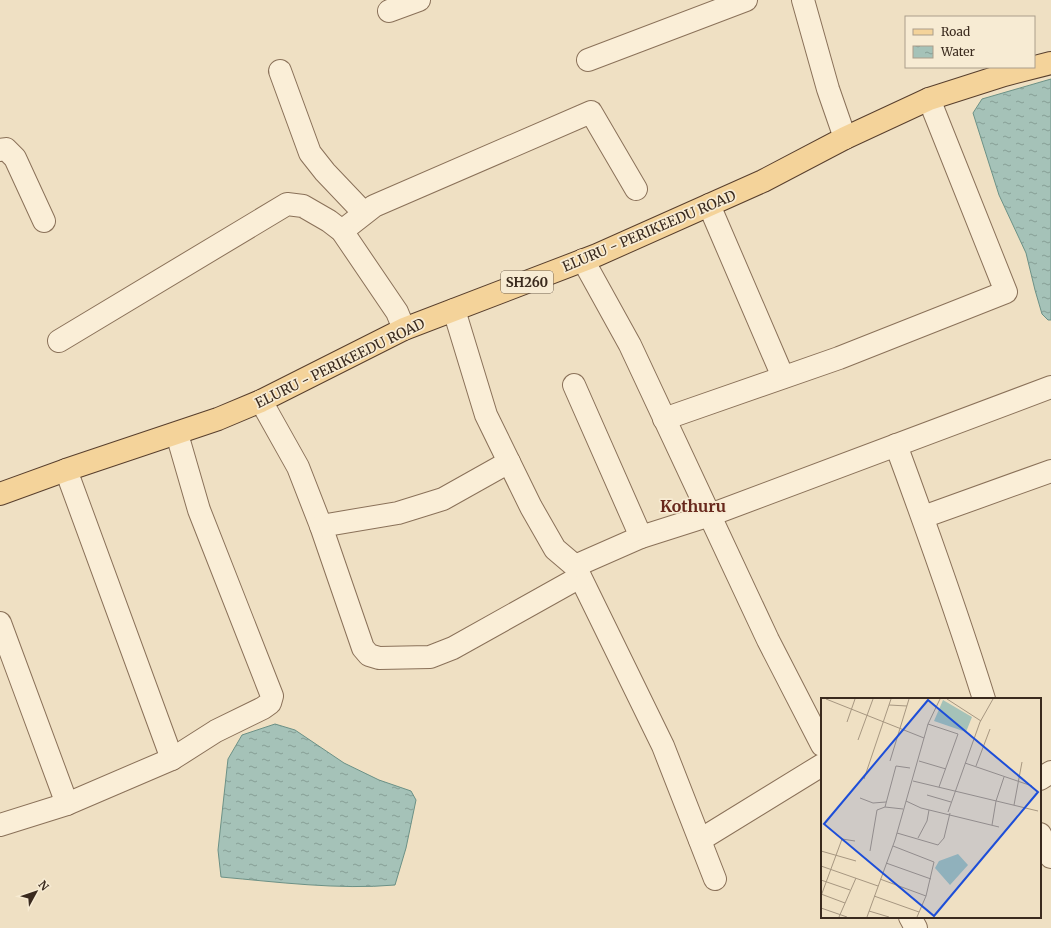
<svg xmlns="http://www.w3.org/2000/svg" width="1051" height="928" viewBox="0 0 1051 928" font-family="Merriweather,serif">
<style>
.water{fill:url(#water-ripples);stroke:#6c9186}
.lines{fill:none;stroke-linecap:round;stroke-linejoin:round}
.minor-casing{stroke:#8a7159;stroke-width:24}
.major-casing{stroke:#583f2d;stroke-width:24}
.minor{stroke:#faeed7;stroke-width:22}
.major{stroke:#f4d39a;stroke-width:22}
.labels{text-anchor:middle;stroke-width:3.5;stroke-linejoin:round;paint-order:stroke}
.shield{fill:#f7ebd3;stroke:#736454;stroke-width:1}
.shield-label{font-size:13px;font-weight:bold;fill:#3a2a1e}
.street-label{font-size:14px;fill:#3a2a1e;stroke:#f7ebd3}
.quarter-label{font-size:16px;font-weight:bold;fill:#68281c;stroke:#f7ebd3}
.inset-road{fill:none;stroke:#a79781;stroke-width:1}
.view{fill:#1d4ed8;fill-opacity:0.15;stroke:#1d4ed8;stroke-width:2}
.inset-edge{fill:none;stroke:#3a2a1e;stroke-width:2}
</style>
<defs>
<pattern id="water-ripples" width="26" height="14" patternUnits="userSpaceOnUse"><rect width="26" height="14" fill="#a5c2b8"/><path d="M2 4q2-2 4 0t4 0M15 11q2-2 4 0t4 0" fill="none" stroke="#879e95"/></pattern>
</defs>
<rect width="100%" height="100%" fill="#efe0c3"/>
<g class="water">
<path d="M 1051,79 L 1051,320 L 1048,320 L 1042,314 L 1035,290 L 1026,253 L 999,195 L 973,113 L 982,99 Z"/>
<path d="M 275,724 L 295,730 L 344,763 L 379,780 L 411,791 L 416,800 L 406,848 L 395,885 C 339,890 277,882 221,877 L 218,850 L 228,759 L 242,735 Z"/>
</g>
<g class="lines">
<g class="minor-casing">
<g id="minor">
<path d="M 803,0 L 828,89 L 845,138"/>
<path d="M 389,11 L 419,0"/>
<path d="M 588,60 L 746,0"/>
<path d="M 280,71 L 310,153 L 325,172 L 364,213"/>
<path d="M 0,150 L 6,149 L 15,158 L 44,221"/>
<path d="M 709,205 L 783,377"/>
<path d="M 342,231 L 374,206 L 591,112 L 636,189"/>
<path d="M 583,260 L 630,345 L 768,640 L 822,745"/>
<path d="M 454,310 L 486,415 L 531,507 L 555,549 L 575,566 L 663,746 L 715,879"/>
<path d="M 59,341 L 287,204 L 303,206 L 329,221 L 342,231 L 397,312 L 404,329"/>
<path d="M 574,385 L 641,537"/>
<path d="M 261,401 L 298,467 L 321,526 L 363,648 L 369,655 L 379,658 L 430,657 L 453,648 L 580,577"/>
<path d="M 664,419 L 839,358 L 1006,292 L 929,99"/>
<path d="M 896,445 C 927,529 957,613 984,699"/>
<path d="M 66,470 L 172,759"/>
<path d="M 923,517 L 1051,471"/>
<path d="M 321,526 L 398,513 L 443,499 L 509,462"/>
<path d="M 575,566 L 641,537 L 710,515 L 1051,387"/>
<path d="M 0,623 L 67,804"/>
<path d="M 1040,779 L 1051,772"/>
<path d="M 0,825 L 67,804 L 172,759 L 216,731 L 263,708 L 270,703 L 272,696 L 199,510 L 177,434"/>
<path d="M 1040,834 L 1051,857"/>
<path d="M 700,840 L 822,765"/>
<path d="M 910,917 L 916,928"/>
</g>
</g>
<g class="major-casing">
<path id="major" d="M 0,494 L 66,470 L 218,419 L 261,401 L 404,329 L 597,255 L 763,181 L 845,138 L 929,99 L 1004,75 L 1051,63"/>
</g>
<use href="#minor" class="minor"/>
<use href="#major" class="major"/>
</g>
<g class="labels">
<rect class="shield" x="501" y="271" width="52" height="22" rx="3"/>
<g class="shield-label">
<text x="527" y="287">SH260</text>
</g>
<g class="street-label">
<text transform="translate(649 231) rotate(-23)" y="5">ELURU - PERIKEEDU ROAD</text>
<text transform="translate(340 363) rotate(-26)" y="5">ELURU - PERIKEEDU ROAD</text>
</g>
<g class="quarter-label">
<text x="693" y="512">Kothuru</text>
</g>
</g>
<g transform="translate(821 698)">
<rect width="220" height="220" fill="#efe0c3"/>
<path d="M 122,2 L 151,19 L 145,34 L 113,23 ZM 137,156 L 147,167 L 129,187 L 114,170 L 118,163 Z" fill="#a5c2b8"/>
<path class="inset-road" d="M 5,1 L 103,40M 126,1 L 160,23M 68,7 L 86,8M 26,24 L 34,1M 107,26 L 137,36 L 118,89M 37,42 L 52,1M 69,63 L 88,1M 98,63 L 125,71M 144,65 L 211,88M 155,68 L 169,31M 43,81 L 70,1M 92,83 L 217,113M 106,97 L 130,104M 39,100 L 52,105 L 65,104M 85,103 L 100,110 L 178,129M 193,107 L 201,64M 64,109 L 75,68 L 89,70M 127,114 L 159,24 L 172,1M 171,127 L 175,103 L 183,79M 76,135 L 117,147 L 123,140 L 129,115M 97,140 L 106,123 L 108,112M 72,148 L 113,164 L 105,198 L 96,219M 0,153 L 35,163M 49,153 L 56,112 L 64,109 L 82,111M 65,165 L 110,181M 0,168 L 57,188M 59,181 L 105,198M 0,182 L 29,192M 0,196 L 24,205M 0,198 L 21,141 L 34,143M 53,198 L 98,214M 0,210 L 26,219M 48,213 L 68,219M 18,219 L 35,180M 46,219 L 74,142 L 107,26 L 119,1"/>
<path class="view" d="M 107,2 L 217,94 L 113,218 L 3,126 Z"/>
<rect width="220" height="220" class="inset-edge"/>
</g>
<rect x="905" y="16" width="130" height="52" fill="#f7ebd3" stroke="#ab9e8b"/>
<rect x="913" y="29" width="20" height="6" fill="#f4d39a" stroke="#ab9e8b"/>
<text x="941" y="36" font-size="12" fill="#3a2a1e">Road</text>
<rect x="913" y="46" width="20" height="12" fill="url(#water-ripples)" stroke="#ab9e8b"/>
<text x="941" y="56" font-size="12" fill="#3a2a1e">Water</text>
<g transform="translate(36 892) rotate(50)" stroke="#f7ebd3" stroke-width="3" paint-order="stroke">
<path d="M0-3L7 15L0 10L-7 15Z" fill="#3a2a1e"/>
<text y="-6" font-size="11" font-weight="bold" text-anchor="middle" fill="#3a2a1e">N</text>
</g>
</svg>
